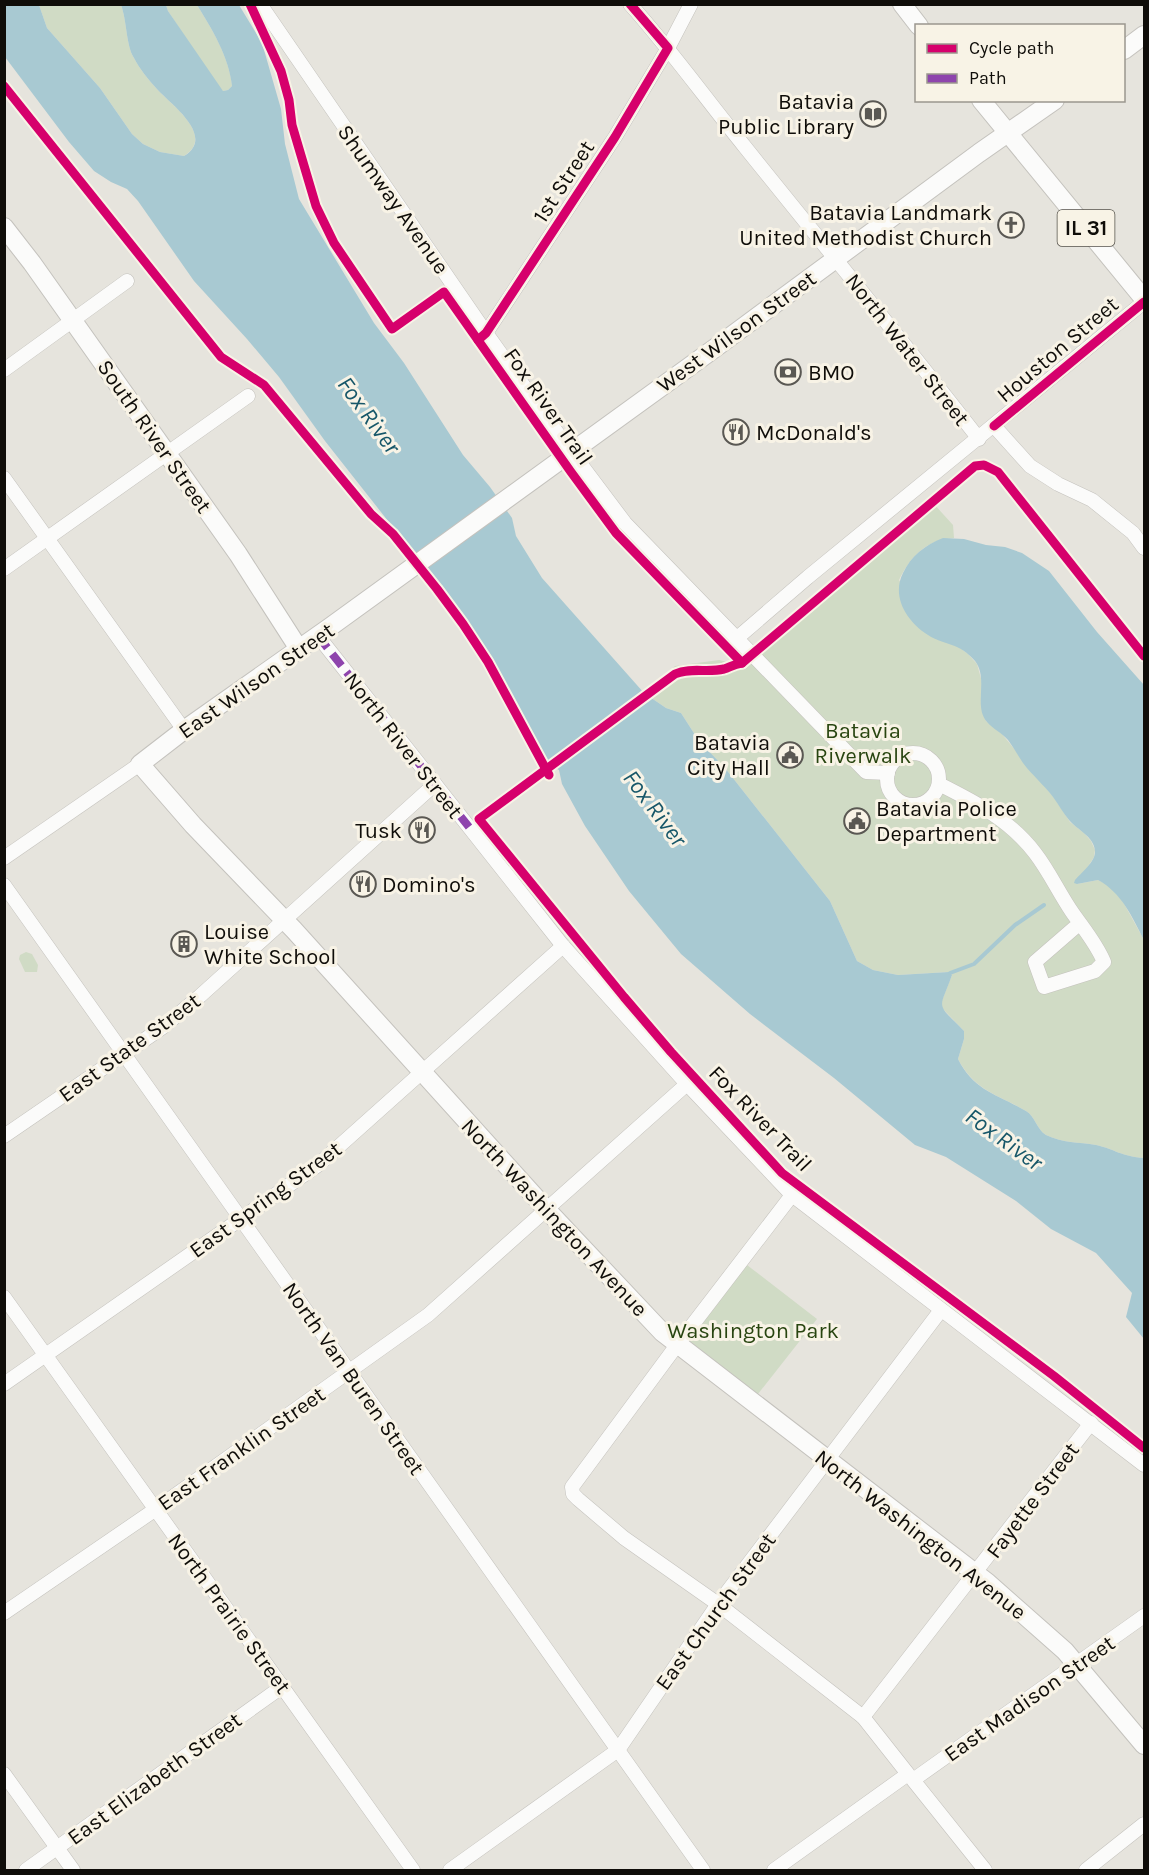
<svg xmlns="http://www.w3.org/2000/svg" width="1149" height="1875" viewBox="0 0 1149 1875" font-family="Karla,sans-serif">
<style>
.green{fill:#d0dbc5}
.water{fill:#a8c9d2}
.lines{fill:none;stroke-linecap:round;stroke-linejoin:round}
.stream{stroke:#a8c9d2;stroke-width:4}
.minor-casing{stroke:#c4c2bd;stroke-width:15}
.major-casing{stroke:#c4c2bd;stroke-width:20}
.minor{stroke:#fbfbfa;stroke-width:14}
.major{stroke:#fbfbfa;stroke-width:18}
.quiet{stroke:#8e44ad;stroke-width:8;stroke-dasharray:15 8;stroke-linecap:butt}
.cycleway-casing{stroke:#f8f3e6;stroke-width:13}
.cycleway{stroke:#d6006c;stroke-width:9}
.labels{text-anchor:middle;stroke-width:6;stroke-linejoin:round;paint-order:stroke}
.shield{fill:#f8f3e6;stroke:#55524b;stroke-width:1.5}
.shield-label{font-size:21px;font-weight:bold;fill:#0f0d09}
.poi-label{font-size:22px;fill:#0f0d09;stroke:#f8f3e6;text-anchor:start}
.street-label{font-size:22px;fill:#0f0d09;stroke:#f8f3e6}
.park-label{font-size:22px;fill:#284510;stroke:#f8f3e6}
.water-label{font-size:24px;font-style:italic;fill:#175769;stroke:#f8f3e6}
</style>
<rect width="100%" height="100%" fill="#e6e4dd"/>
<g class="green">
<path d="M 39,5 L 121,5 C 127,21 126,46 134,58 C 139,68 148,79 156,88 C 169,103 217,136 184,156 L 160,152 L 143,144 L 132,134 L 100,88 L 47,28 Z"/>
<path d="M 166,5 L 197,5 C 212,29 229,57 232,86 L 228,90 L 223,91 L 218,87 L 168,11 Z"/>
<path d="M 933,503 L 953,525 L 954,538 C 927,539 910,557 899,580 L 935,638 L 956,645 L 968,654 L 977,664 L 982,682 L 981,705 L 986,721 L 1002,734 L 1055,799 L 1070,822 L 1084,833 L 1091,841 L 1095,850 L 1094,857 L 1077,884 L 1098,880 L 1108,885 L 1122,900 L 1144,940 L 1144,1158 C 1123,1157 1114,1149 1096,1145 C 1079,1142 1062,1143 1046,1135 C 1037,1130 1035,1116 1026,1111 C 997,1094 975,1091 958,1059 L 964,1039 L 964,1031 L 942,1008 L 941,1003 L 952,975 L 949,972 L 898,975 L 873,970 L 857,961 L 830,901 L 725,768 L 699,741 L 681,713 L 666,708 L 644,693 L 675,666 L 719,660 L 741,665 L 749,663 L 887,543 L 897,539 Z"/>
<path d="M 26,952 L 32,954 L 38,965 L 37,972 L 25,972 L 19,959 L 20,955 Z"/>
<path d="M 747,1265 L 817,1319 L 758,1394 L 689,1341 Z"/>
</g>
<g class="water">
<path d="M 4,5 L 39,5 L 47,28 L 100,88 L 132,134 L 143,144 L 160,152 L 184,156 C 217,136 169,103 156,88 C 148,79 139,68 134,58 C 126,46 127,21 121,5 L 166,5 L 168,11 L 223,91 L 228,90 L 232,86 C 229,57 212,29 197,5 L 239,5 L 262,43 L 281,109 L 285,144 L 299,199 L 374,323 L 404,363 L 463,455 L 490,487 L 512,518 L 516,536 L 542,578 L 644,693 L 666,708 L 681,713 L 699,741 L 725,768 L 830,901 L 857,961 L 873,970 L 898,975 L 949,972 L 952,975 C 939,1012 935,1001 964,1031 L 964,1039 L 958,1059 C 974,1091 997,1094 1026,1111 C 1035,1116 1037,1130 1046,1135 C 1062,1143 1079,1142 1096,1145 C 1114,1149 1123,1157 1144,1158 L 1144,1339 L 1126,1317 L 1132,1293 L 1096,1253 L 1051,1229 L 1016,1201 L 946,1157 L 915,1145 L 834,1078 L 750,1014 L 681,954 L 629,891 L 585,826 L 562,784 L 559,770 L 547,763 L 470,625 L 325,441 L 279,377 L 247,339 L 194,281 L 138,201 L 127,189 L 111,182 L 94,171 L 69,142 L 5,57 Z"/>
<path d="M 943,538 L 964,539 L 986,545 L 1005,547 L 1022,553 L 1049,571 L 1097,632 L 1144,685 L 1144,940 C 1132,917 1122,893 1098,880 L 1077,884 L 1074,883 L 1075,880 C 1081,873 1096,861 1095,851 C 1094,836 1077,830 1069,820 C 1063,813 1059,805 1053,797 C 1044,785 1032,775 1023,763 C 1018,756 1014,748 1008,740 C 1002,733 993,729 987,722 C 973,706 989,679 975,661 C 959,642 945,646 928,635 C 907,622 891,597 903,573 C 911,556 925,545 943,538 Z"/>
</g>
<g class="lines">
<path class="stream" d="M 950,973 L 974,964 L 1015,925 L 1044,905"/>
<g class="minor-casing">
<g id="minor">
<path d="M 260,4 L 486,333 L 561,438 L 625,523 L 866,772 L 888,773"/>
<path d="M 630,4 C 671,50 706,99 745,147 C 823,244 902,340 979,439"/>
<path d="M 486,333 L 615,137 L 668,48 L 691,4"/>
<path d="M 4,370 L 127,281"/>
<path d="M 994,426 L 1030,466 L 1058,484 L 1092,500 L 1133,533 L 1144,548"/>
<path d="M 4,478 L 184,730"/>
<path d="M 4,569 L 248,396"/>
<path d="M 318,636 L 563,946 L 687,1084 L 792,1195 L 1144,1465"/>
<path d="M 736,639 L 808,577 L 1144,302"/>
<circle cx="913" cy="779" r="26"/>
<path d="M 939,784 C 975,802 1010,820 1035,853 C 1049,871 1059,893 1072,912 C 1083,928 1096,943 1104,962 L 1095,971 L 1044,987 L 1035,962 L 1080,923"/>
<path d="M 4,858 L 140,764"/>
<path d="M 4,885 L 703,1870"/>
<path d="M 4,1136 L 163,1027 L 200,996 L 435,784"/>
<path d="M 4,1297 L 413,1870"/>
<path d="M 4,1384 L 318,1165 L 563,946"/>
<path d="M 4,1613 L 156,1509 L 428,1315 L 687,1084"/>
<path d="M 863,1717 L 1091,1423"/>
<path d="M 4,1774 L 73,1870"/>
<path d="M 26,1870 L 283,1686"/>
<path d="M 450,1870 L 618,1750 L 718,1604 L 941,1310"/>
<path d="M 774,1870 L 908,1774 L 863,1717 L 718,1604 L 624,1538 L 578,1499 L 573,1494 L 572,1487 L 677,1345 L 792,1195"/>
<path d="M 985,1870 L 913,1780 L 1144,1616"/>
<path d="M 1086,1870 L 1144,1824"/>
</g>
</g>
<g class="major-casing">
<g id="major">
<path d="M 902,4 L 919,26"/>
<path d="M 1124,50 L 1144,35"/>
<path d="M 981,100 L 1144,299"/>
<path d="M 1055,100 L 979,153 L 715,348 L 330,627 L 184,730 L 140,764 L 193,825 L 294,930 L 547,1210 L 662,1332 L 988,1583 L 1065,1651 L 1144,1745"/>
<path d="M 4,227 L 32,263 L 238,554 L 299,649"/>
</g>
</g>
<use href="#minor" class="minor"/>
<use href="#major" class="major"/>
<path class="quiet" d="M 318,636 L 469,827"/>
<g class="cycleway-casing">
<g id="cycleway">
<path d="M 250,4 L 281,71 L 289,100 L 292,125 L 316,206 L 334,243 L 392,329 L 444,292 L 571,472 L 616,533 L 742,663 L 975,466 L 984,465 L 998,472 L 1144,656"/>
<path d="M 4,86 L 221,357 L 264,385 L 371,514 L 393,534 L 437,589 L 463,624 L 488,662 L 549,775"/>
<path d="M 478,340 L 486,333 L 615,137 L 668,48 L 630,4"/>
<path d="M 994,426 L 1144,302"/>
<path d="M 742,663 C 734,664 730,667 724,669 C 707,673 691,667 675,674 L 479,819 L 624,997 L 671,1052 L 782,1173 L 1054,1376 L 1144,1448"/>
</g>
</g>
<use href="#cycleway" class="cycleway"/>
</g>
<defs>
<g id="library-ring" transform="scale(1.35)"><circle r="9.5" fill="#f8f3e6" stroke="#5a5853" stroke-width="1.5"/><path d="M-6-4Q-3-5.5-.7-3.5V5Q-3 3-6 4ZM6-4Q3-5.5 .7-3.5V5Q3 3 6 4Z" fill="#5a5853"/></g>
<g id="church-ring" transform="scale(1.35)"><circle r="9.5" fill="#f8f3e6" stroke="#5a5853" stroke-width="1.5"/><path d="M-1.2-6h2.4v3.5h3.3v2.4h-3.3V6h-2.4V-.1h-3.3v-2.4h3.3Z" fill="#5a5853"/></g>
<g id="bank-ring" transform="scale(1.35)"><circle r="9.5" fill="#f8f3e6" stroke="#5a5853" stroke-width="1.5"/><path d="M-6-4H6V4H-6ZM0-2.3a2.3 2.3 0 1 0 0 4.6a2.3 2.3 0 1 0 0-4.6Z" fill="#5a5853"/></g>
<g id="restaurant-ring" transform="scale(1.35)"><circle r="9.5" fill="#f8f3e6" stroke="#5a5853" stroke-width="1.5"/><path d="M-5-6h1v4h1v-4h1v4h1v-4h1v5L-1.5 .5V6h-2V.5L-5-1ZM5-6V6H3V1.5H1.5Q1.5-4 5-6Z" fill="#5a5853"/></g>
<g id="civic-ring" transform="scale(1.35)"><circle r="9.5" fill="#f8f3e6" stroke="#5a5853" stroke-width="1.5"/><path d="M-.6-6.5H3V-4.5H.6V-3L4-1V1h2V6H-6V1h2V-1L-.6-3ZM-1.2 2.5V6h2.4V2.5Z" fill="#5a5853"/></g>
<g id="building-ring" transform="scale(1.35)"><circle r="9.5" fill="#f8f3e6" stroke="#5a5853" stroke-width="1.5"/><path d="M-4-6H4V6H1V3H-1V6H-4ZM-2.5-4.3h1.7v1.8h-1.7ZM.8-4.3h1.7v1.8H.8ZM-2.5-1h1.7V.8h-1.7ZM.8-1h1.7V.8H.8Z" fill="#5a5853"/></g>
</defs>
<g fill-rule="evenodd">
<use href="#library-ring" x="873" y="114"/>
<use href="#church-ring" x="1011" y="225"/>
<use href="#bank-ring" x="788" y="372"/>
<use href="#restaurant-ring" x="736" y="432"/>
<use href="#civic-ring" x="790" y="755"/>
<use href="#civic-ring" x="857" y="821"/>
<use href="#restaurant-ring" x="422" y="830"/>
<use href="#restaurant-ring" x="363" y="884"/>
<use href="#building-ring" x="184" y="944"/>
</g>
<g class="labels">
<rect class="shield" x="1057.5" y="210" width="57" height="36" rx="4.5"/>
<g class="shield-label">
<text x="1086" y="235">IL 31</text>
</g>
<g class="poi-label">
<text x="854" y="109" text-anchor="end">Batavia<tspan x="854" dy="25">Public Library</tspan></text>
<text x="992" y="220" text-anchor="end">Batavia Landmark<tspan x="992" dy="25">United Methodist Church</tspan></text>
<text x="808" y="380">BMO</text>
<text x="756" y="440">McDonald's</text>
<text x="770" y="750" text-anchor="end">Batavia<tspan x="770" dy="25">City Hall</tspan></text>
<text x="876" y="816">Batavia Police<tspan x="876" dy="25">Department</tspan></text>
<text x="402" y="838" text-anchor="end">Tusk</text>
<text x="382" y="892">Domino's</text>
<text x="204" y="939">Louise<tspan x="204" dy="25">White School</tspan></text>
</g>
<g class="street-label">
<text transform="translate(563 181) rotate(-57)" y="8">1st Street</text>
<text transform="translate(394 199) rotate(55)" y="8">Shumway Avenue</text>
<text transform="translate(736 331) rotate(-36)" y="8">West Wilson Street</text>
<text transform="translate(908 349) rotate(52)" y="8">North Water Street</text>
<text transform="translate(1057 349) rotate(-40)" y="8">Houston Street</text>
<text transform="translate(549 406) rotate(55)" y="8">Fox River Trail</text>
<text transform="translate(155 436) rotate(55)" y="8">South River Street</text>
<text transform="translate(256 680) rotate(-35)" y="8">East Wilson Street</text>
<text transform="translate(404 745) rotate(52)" y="8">North River Street</text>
<text transform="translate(129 1047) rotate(-36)" y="8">East State Street</text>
<text transform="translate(761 1118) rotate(46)" y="8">Fox River Trail</text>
<text transform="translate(265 1199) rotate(-36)" y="8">East Spring Street</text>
<text transform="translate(555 1217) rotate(47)" y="8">North Washington Avenue</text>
<text transform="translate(354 1378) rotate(55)" y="8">North Van Buren Street</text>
<text transform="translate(241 1448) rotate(-35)" y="8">East Franklin Street</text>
<text transform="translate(1032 1500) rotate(-53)" y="8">Fayette Street</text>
<text transform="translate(921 1534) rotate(38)" y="8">North Washington Avenue</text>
<text transform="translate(715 1611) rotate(-54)" y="8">East Church Street</text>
<text transform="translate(230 1613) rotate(54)" y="8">North Prairie Street</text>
<text transform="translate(1029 1698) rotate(-35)" y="8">East Madison Street</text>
<text transform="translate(154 1778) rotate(-36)" y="8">East Elizabeth Street</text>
</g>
<g class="park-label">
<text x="863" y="738">Batavia<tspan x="863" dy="25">Riverwalk</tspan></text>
<text x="753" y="1338">Washington Park</text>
</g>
<g class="water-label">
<text transform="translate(369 415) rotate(54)" y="8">Fox River</text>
<text transform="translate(655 808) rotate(53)" y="8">Fox River</text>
<text transform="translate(1004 1139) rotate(36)" y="8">Fox River</text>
</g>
</g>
<rect width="1149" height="1875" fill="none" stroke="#0f0d09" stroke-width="12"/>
<rect x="915" y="24" width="210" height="78" fill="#f8f3e6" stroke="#9b978e" stroke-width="1.5"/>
<rect x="927" y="44" width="30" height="9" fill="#d6006c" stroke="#9b978e" stroke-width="1.5"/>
<text x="969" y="54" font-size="18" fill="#0f0d09">Cycle path</text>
<rect x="927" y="74" width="30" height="9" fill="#8e44ad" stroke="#9b978e" stroke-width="1.5"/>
<text x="969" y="84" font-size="18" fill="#0f0d09">Path</text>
</svg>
